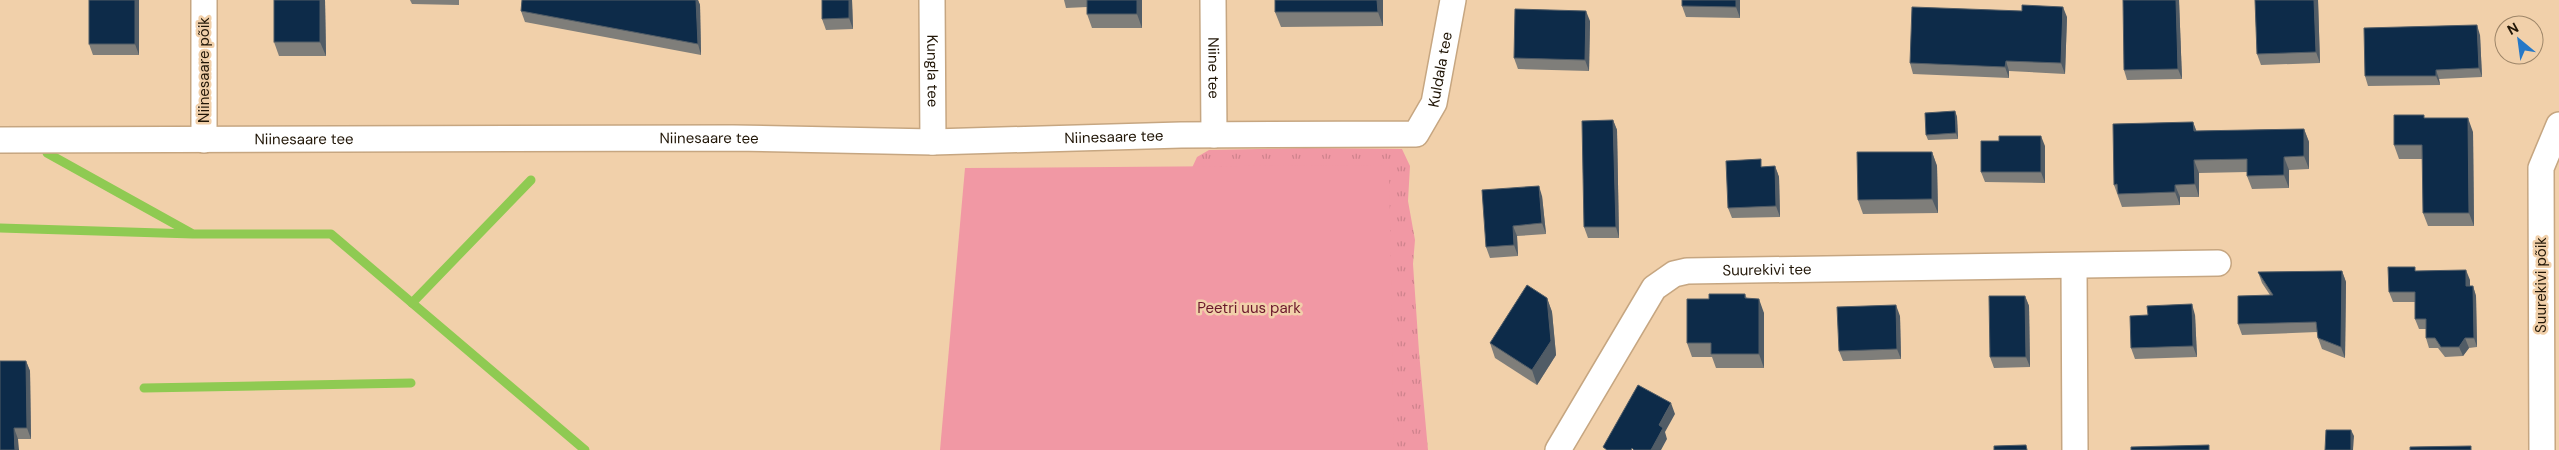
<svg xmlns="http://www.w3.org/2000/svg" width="2559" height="450" viewBox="0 0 2559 450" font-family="'DM Sans',sans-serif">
	<defs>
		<pattern id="grass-tufts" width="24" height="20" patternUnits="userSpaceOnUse" patternTransform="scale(1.25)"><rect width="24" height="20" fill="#f198a4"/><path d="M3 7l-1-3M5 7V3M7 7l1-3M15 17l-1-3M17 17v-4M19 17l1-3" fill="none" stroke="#ce828c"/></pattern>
	</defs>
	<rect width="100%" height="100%" fill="#f1d0aa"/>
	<polygon fill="url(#grass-tufts)" points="1305,148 1402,149 1410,166 1408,201 1415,240 1413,264 1419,352 1428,450 1387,450 1191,170 1197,157 1209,150"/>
	<polygon fill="#f198a4" points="1389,165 1394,450 940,450 965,168"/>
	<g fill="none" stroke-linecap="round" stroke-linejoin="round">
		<g stroke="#8fca52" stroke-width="9">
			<polyline points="47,153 191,233"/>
			<polyline points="0,228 193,234 331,234 585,450"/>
			<polyline points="412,303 531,180"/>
			<polyline points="144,388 411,383"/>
		</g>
		<defs>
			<g id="minor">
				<path id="s1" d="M 932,0 L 933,142"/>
				<path id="s2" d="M 1213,0 L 1214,135"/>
				<path id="s3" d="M 0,140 L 733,138 L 933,142 L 1181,135 L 1416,134 L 1434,103 L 1453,0"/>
				<polyline points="204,140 204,0"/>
				<polyline points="2074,267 2075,450"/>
				<path id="s4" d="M 1558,450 L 1654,288 L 1674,274 L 1687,271 L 2218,263"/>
				<polyline points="2542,450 2541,168 2559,125"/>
			</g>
		</defs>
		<use href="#minor" stroke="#c6a681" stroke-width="28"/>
		<use href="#minor" stroke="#fff" stroke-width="25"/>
	</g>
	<g fill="#7f7e7a">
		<polygon points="139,0 139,55 93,55 89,44"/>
		<polygon points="274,0 325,0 326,56 279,56 274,42"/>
		<polygon points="410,0 459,0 459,5 412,4"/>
		<polygon points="522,0 698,0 700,5 701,55 525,22 521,11"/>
		<polygon points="822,0 852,0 853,29 826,30 822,19"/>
		<polygon points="1064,0 1142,0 1142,28 1092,28 1087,14 1087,7 1066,8"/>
		<polygon points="1383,0 1383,26 1281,27 1275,12"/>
		<polygon points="1682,0 1740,0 1740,18 1686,17 1682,6"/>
		<polygon points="2179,0 2182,79 2127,80 2124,70"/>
		<polygon points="2255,0 2318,0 2320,63 2261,65 2257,54"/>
		<polygon points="2067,17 2065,74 2009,71 2009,78 1913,74 1910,63"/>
		<polygon points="1590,21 1589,71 1518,69 1514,58"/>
		<polygon points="2480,35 2482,77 2439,79 2440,85 2368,86 2365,76"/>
		<polygon points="1955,111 1957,117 1958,139 1928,140 1926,135"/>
		<polygon points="2425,118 2473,132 2474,226 2428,226 2423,213 2423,159 2399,159 2394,145"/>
		<polygon points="1613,120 1617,130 1619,238 1588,238 1584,227"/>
		<polygon points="2193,122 2196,131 2304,129 2309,142 2309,169 2289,170 2289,188 2252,189 2247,176 2247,172 2199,173 2199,197 2180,197 2180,205 2122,207 2114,185"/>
		<polygon points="1999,141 2045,146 2045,183 1985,182 1981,172"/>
		<polygon points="1932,152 1937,166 1938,213 1863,214 1858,200"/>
		<polygon points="1775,166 1779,177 1780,217 1732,218 1728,208 1764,167"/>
		<polygon points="1542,196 1546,234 1517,236 1518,256 1490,258 1486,247"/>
		<polygon points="2342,271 2346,282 2345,358 2322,349 2318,338 2317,332 2242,335 2238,324 2270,295 2262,283 2258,272"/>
		<polygon points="2416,271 2470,280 2470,286 2473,286 2476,296 2477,347 2469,348 2463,356 2445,357 2438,348 2429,348 2426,338 2426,329 2419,329 2415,319 2415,302 2393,302 2389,292"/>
		<polygon points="1745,294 1747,299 1764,313 1764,368 1716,368 1712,357 1692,357 1687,343 1709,299"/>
		<polygon points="2025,296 2029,306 2030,367 1994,368 1990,357"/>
		<polygon points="1547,298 1552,312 1556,355 1537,385 1495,358 1490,343"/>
		<polygon points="2148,315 2195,315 2197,357 2135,359 2131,348"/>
		<polygon points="1900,316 1901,359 1843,361 1839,351"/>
		<polygon points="26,361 30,371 31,439 18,439 0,450"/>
	</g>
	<g fill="#515c66">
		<polygon points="135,0 139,0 139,55 135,44"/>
		<polygon points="320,0 325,0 326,56 320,42"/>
		<polygon points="696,0 698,0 700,5 701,55 698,44"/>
		<polygon points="849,0 852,0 853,29 849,18"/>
		<polygon points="1137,0 1142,0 1142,28 1137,14"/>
		<polygon points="1377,0 1383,0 1383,26 1378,12"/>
		<polygon points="1736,0 1740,0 1740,18 1736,7"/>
		<polygon points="2176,0 2179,0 2182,79 2178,69"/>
		<polygon points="2314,0 2318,0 2320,63 2316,52"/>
		<polygon points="2063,7 2067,17 2065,74 2061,63"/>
		<polygon points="1586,11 1590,21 1589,71 1585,60"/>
		<polygon points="2477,25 2480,35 2482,77 2479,68"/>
		<polygon points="2006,61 2009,71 2009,78 2005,67"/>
		<polygon points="2436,70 2439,79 2440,85 2436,76"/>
		<polygon points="1955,111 1957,117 1958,139 1956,133"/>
		<polygon points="2468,118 2473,132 2474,226 2469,213"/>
		<polygon points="1613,120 1617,130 1619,238 1616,227"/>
		<polygon points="2193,122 2198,135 2194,131"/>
		<polygon points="2304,129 2309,142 2309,169 2304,156"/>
		<polygon points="2041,136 2045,146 2045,183 2041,172"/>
		<polygon points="1932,152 1937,166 1938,213 1932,199"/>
		<polygon points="2284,157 2289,170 2289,188 2284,175"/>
		<polygon points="2194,160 2199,173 2199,197 2195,184"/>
		<polygon points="1775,166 1779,177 1780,217 1776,206"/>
		<polygon points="2175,185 2180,197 2180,205 2175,192"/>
		<polygon points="1539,186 1542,196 1546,234 1542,223"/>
		<polygon points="1513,226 1517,236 1518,256 1514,245"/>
		<polygon points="2466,270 2470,280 2470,296 2466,286"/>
		<polygon points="2342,271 2346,282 2345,358 2341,347"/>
		<polygon points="2473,286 2476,296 2477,347 2474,338"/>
		<polygon points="2025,296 2029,306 2030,367 2026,357"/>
		<polygon points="1547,298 1552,312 1556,355 1537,385 1532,370"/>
		<polygon points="1759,299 1764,313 1764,368 1759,354"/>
		<polygon points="2192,304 2195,315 2197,357 2193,346"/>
		<polygon points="1896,305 1900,316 1901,359 1897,349"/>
		<polygon points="2465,338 2469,348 2463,356 2459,347"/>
		<polygon points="26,361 30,371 31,439 27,428"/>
		<polygon points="1671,403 1675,414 1665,432 1667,439 1661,450 1651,450 1659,425"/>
		<polygon points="14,428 18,439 19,450 15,450"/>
		<polygon points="2351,430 2354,436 2353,450 2351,450"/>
	</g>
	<g fill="#0d2b49" stroke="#515c66">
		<rect x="89" y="0" width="46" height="44"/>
		<rect x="274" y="0" width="46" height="42"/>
		<polygon points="522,0 696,0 698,44 521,11"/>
		<polygon points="822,0 849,0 849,18 822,19"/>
		<rect x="1087" y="0" width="50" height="14"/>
		<polygon points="1275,0 1377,0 1378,12 1275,12"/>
		<polygon points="1682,0 1736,0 1736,7 1682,6"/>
		<polygon points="2123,0 2176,0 2178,69 2124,70"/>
		<polygon points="2255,0 2314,0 2316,52 2257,54"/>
		<polygon points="2022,5 2063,7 2061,63 2006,61 2005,67 1910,63 1912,7 2022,11"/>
		<polygon points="1515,9 1586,11 1585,60 1514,58"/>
		<polygon points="2477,25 2479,68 2436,70 2436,76 2365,76 2364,28"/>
		<polygon points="1955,111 1956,133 1926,135 1925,113"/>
		<polygon points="2394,115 2424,115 2424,118 2468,118 2469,213 2423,213 2422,145 2394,145"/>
		<polygon points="1613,120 1616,227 1584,227 1582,121"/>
		<polygon points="2193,122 2194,131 2304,129 2304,156 2284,157 2284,175 2247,176 2247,159 2194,160 2195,184 2175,185 2175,192 2118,194 2117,184 2114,185 2113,124"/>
		<polygon points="1999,136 2041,136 2041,172 1981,172 1981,141 1999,141"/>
		<polygon points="1857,152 1932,152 1932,199 1858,200"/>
		<polygon points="1761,159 1761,167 1775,166 1776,206 1728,208 1726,161"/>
		<polygon points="1539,186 1542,223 1513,226 1514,245 1486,247 1482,190"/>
		<polygon points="2388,267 2415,267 2415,271 2466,270 2466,286 2473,286 2474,338 2465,338 2459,347 2441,347 2435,338 2426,338 2426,319 2415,319 2415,292 2389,292"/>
		<polygon points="2342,271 2341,347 2318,338 2316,322 2238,324 2238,296 2273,295 2258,272"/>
		<polygon points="1527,285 1547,298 1551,341 1532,370 1490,343"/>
		<polygon points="1709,294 1745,294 1745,298 1759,299 1759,354 1711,354 1711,343 1687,343 1687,299 1709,299"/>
		<polygon points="1989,296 2025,296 2026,357 1990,357"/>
		<polygon points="2192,304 2193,346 2131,348 2130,316 2148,315 2147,306"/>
		<polygon points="1896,305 1897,349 1839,351 1837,307"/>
		<polygon points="0,361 26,361 27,428 14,428 15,450 0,450"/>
		<polygon points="1638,385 1671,403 1659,425 1663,428 1651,450 1634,450 1632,448 1631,450 1607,450 1603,447"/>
		<polygon points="2326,430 2351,430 2351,450 2325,450"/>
		<polygon points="2026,445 2027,450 1994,450 1994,446"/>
		<polygon points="2209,445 2209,450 2131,450 2131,447"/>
		<polygon points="2471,446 2471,450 2410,450 2410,447"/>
	</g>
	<g text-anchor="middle" stroke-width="5" stroke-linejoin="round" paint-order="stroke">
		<g font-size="15" fill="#211607" stroke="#f1d0aa">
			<text dy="5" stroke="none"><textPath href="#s2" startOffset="68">Niine tee</textPath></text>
			<text dy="5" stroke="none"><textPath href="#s3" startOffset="1486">Kuldala tee</textPath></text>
			<text transform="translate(204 70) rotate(-90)" y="5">Niinesaare põik</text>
			<text dy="5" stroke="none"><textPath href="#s1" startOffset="71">Kungla tee</textPath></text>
			<text dy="5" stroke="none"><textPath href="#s3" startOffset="1114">Niinesaare tee</textPath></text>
			<text dy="5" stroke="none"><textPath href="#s3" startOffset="709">Niinesaare tee</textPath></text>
			<text dy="5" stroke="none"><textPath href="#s3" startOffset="304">Niinesaare tee</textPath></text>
			<text dy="5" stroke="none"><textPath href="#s4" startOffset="306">Suurekivi tee</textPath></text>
			<text transform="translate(2541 285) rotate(-90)" y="5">Suurekivi põik</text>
		</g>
		<g font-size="15" fill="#6a172b" stroke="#f1d0aa">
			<text x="1249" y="313">Peetri uus park</text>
		</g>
	</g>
	<g transform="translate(2519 40) rotate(331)"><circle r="24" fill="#f1d0aa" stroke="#9e8669"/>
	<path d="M0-4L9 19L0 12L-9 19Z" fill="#2678c7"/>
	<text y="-8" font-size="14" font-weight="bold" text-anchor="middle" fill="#211607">N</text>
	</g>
</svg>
